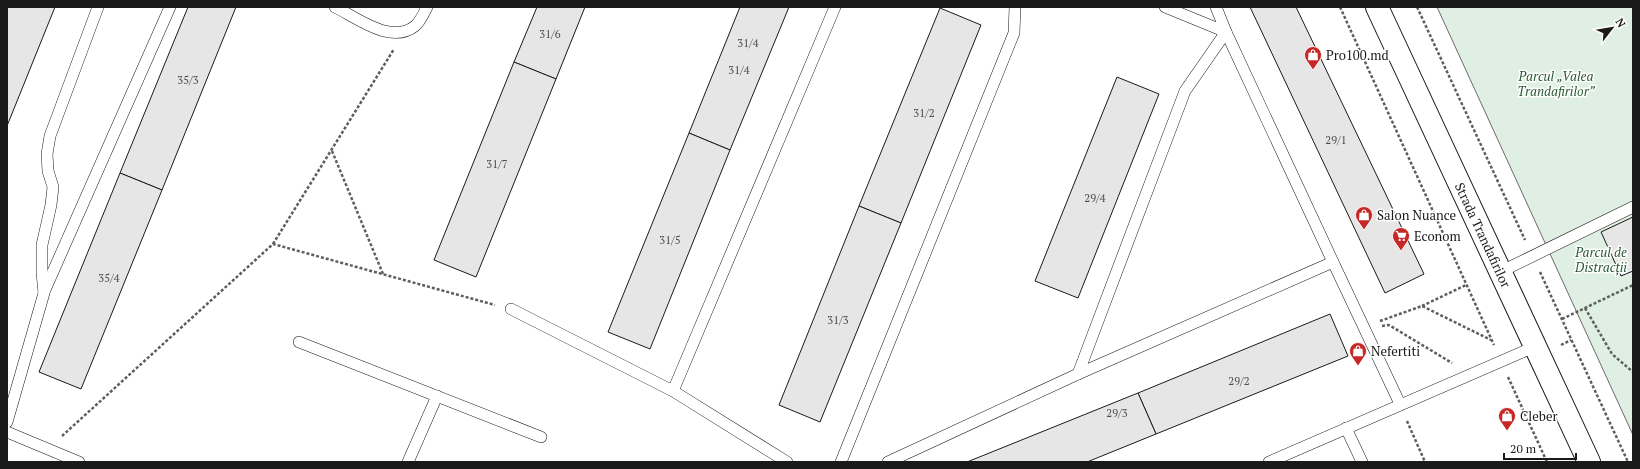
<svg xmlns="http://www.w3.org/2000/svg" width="1640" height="469" viewBox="0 0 1640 469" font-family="'PT Serif',serif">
	<rect width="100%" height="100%" fill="#fff"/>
	<polygon fill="#e0efe3" stroke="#6a6a6a" points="1437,7 1633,7 1633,435"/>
	<g fill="#e6e6e6" stroke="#1a1a1a">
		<polygon points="7,7 55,7 7,126"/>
		<polygon points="188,7 236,7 162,190 120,173"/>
		<polygon points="537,7 585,7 556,79 514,62"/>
		<polygon points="740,7 789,7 730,150 689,133"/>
		<polygon points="1250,7 1296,7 1424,274 1385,293"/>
		<polygon points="940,8 981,25 901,223 859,206"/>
		<polygon points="514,62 556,79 476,277 434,260"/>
		<polygon points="1117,77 1159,94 1078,298 1035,281"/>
		<polygon points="689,133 730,150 650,349 608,332"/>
		<polygon points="120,173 162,190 81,389 39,372"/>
		<polygon points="859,206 901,223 820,422 779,405"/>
		<polygon points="1633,217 1633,271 1621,276 1601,232"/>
		<polygon points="1330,314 1348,356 1156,434 1138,393"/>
		<polygon points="1138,393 1156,434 1087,462 967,462"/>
	</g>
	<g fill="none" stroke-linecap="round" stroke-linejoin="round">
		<defs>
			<g id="lane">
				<path d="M 335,7 C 357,18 391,45 415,26 C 420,22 424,13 427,7"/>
				<polyline points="1165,7 1226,32 1333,262"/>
				<polyline points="1500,272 1633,207"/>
				<polyline points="44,292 170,7"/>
				<polyline points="511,309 673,391 787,462"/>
				<polyline points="299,342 541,437"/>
				<polyline points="1078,374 1185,91 1226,32 1216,7"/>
				<polyline points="673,391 835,7"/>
				<polyline points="7,422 44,293 42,273 42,245 51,205 53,187 48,171 47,154 50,136 98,7"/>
				<polyline points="1346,428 1362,462"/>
				<polyline points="7,432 79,462"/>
				<polyline points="408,462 437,396"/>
				<polyline points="841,462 1014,33 1015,7"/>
				<polyline points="888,462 1078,374 1333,262 1400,404"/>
				<polyline points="1269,462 1534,347"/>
			</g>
			<polyline id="secondary" points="1377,7 1589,462"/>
		</defs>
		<use href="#lane" stroke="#1a1a1a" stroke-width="12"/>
		<use href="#secondary" stroke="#1a1a1a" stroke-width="24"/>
		<g stroke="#5f5f5f" stroke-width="2.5" stroke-dasharray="3 2" stroke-linecap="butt">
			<polyline points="1340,7 1494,345"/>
			<polyline points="1417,7 1525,240"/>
			<polyline points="332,151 383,274"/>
			<polyline points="273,244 394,49"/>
			<polyline points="1540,272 1628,462"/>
			<polyline points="1422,306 1466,285"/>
			<polyline points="1585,308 1612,354 1633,372"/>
			<polyline points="1562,319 1633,285"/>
			<polyline points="1380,321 1422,306 1491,340"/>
			<polyline points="1382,326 1389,325 1452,363"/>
			<polyline points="1561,345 1571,340"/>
			<polyline points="1508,377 1547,462"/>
			<polyline points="1407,421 1425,462"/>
			<polyline points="62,436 273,244 495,305"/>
		</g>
		<use href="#lane" stroke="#fff" stroke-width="11"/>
		<use href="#secondary" stroke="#fff" stroke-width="22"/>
	</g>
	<defs>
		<symbol id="shop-pin" viewBox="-11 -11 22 30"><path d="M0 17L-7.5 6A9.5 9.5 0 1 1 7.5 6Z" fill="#c62828" stroke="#fff"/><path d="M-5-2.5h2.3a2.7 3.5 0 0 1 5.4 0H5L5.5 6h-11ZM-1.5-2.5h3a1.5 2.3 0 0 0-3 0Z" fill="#fff"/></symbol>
		<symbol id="supermarket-pin" viewBox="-11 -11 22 30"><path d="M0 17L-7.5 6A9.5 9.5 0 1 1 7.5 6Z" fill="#c62828" stroke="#fff"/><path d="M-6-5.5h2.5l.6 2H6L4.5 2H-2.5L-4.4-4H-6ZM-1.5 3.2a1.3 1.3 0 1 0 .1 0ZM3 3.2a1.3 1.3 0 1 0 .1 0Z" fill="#fff"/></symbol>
	</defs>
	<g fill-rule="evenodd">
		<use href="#shop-pin" x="1303" y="45" width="20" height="27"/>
		<use href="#shop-pin" x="1354" y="205" width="20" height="27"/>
		<use href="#supermarket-pin" x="1391" y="226" width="20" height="27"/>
		<use href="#shop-pin" x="1348" y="341" width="20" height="27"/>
		<use href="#shop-pin" x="1497" y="406" width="20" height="27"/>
	</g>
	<g text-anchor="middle" stroke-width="3" stroke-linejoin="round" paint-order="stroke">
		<g font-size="11" fill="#4d4d4d">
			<text x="550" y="38">31/6</text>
			<text x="748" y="47">31/4</text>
			<text x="739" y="74">31/4</text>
			<text x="188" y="84">35/3</text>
			<text x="924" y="117">31/2</text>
			<text x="1336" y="144">29/1</text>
			<text x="497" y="168">31/7</text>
			<text x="1095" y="202">29/4</text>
			<text x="670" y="244">31/5</text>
			<text x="109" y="282">35/4</text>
			<text x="838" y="324">31/3</text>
			<text x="1239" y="385">29/2</text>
			<text x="1117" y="417">29/3</text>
		</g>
		<g font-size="13" fill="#1a1a1a" stroke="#fff" text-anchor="start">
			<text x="1326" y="60">Pro100.md</text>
			<text x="1377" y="220">Salon Nuance</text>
			<text x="1414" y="241">Econom</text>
			<text x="1371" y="356">Nefertiti</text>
			<text x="1520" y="421">Cleber</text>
		</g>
		<g font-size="13" font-style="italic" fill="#2b5a34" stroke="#fff">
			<text x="1556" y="81">Parcul „Valea<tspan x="1556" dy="15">Trandafirilor”</tspan></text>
			<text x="1601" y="257">Parcul de<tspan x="1601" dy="15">Distracții</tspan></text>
		</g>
		<g font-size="13" fill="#1a1a1a" stroke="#fff">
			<text transform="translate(1483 235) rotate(65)" y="5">Strada Trandafirilor</text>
		</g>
	</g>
	<rect width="1640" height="469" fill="none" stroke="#1a1a1a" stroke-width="16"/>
	<g transform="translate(1612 28) rotate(59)" stroke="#ffffff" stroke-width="3" paint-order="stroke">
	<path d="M0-3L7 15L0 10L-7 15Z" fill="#1a1a1a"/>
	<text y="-6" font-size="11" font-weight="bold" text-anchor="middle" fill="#1a1a1a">N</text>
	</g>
	<path d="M1504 453v6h72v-6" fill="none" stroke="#1a1a1a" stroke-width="2"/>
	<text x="1510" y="453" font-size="12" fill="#1a1a1a" stroke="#ffffff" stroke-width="3" paint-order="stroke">20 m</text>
</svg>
